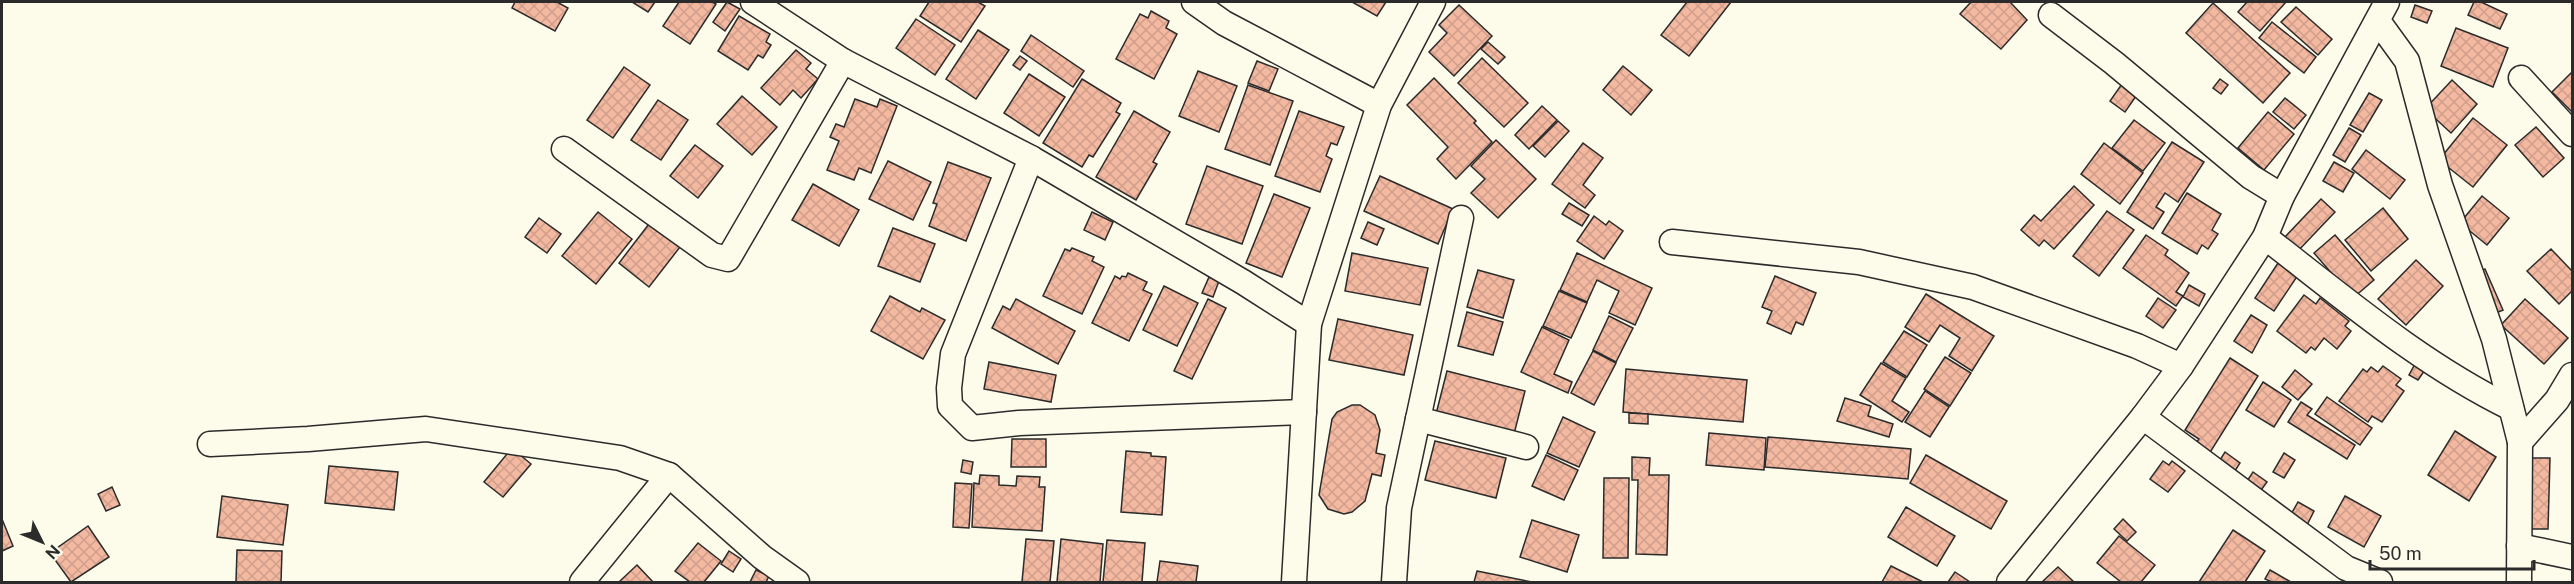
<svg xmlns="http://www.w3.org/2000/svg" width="2574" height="584" viewBox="0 0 2574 584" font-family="'Public Sans',sans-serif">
	<defs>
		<pattern id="building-cross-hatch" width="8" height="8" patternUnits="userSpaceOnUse" patternTransform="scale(1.5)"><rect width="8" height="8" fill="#f2b8a0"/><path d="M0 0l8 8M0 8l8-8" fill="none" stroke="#d09e8a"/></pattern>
	</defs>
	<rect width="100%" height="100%" fill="#fdfbea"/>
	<g fill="url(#building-cross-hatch)" stroke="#2b2b2b" stroke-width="1.5">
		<polygon points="515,2 557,2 568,8 555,31 512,8"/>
		<polygon points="632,2 655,2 648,12"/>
		<polygon points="679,2 712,2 716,4 690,44 663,26"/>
		<polygon points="727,2 740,9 725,31 713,22"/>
		<polygon points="929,2 978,2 985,6 961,42 920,16"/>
		<polygon points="1352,2 1386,2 1377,16"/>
		<polygon points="1687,2 1731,2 1689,56 1661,35"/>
		<polygon points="1971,2 2010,2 2027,20 2001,49 1960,14"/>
		<polygon points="2247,2 2286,2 2260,31 2238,12"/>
		<polygon points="2474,2 2481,2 2507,14 2500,29 2468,15"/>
		<polygon points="2213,3 2290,73 2263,103 2186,33"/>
		<polygon points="1459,5 1492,36 1454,76 1429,52 1447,33 1439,25"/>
		<polygon points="2415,5 2432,11 2427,23 2411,17"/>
		<polygon points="2296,7 2332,39 2318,55 2281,22"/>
		<polygon points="1151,11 1169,21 1166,28 1177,34 1154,79 1116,59 1140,14 1148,18"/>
		<polygon points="739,16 770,34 766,42 771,45 763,58 758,55 748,70 718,51"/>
		<polygon points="916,19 955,45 935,75 896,48"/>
		<polygon points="2272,22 2316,57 2304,73 2259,38"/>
		<polygon points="2456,28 2508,48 2493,87 2441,66"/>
		<polygon points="978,30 1009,50 976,99 946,79"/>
		<polygon points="1031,35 1084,71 1073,87 1021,51"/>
		<polygon points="1488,42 1505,57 1498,64 1481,49"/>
		<polygon points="796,50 811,63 806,69 818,79 801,98 793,90 780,105 761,88"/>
		<polygon points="1020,56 1027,61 1020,70 1013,65"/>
		<polygon points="1482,58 1528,103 1504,127 1458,83"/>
		<polygon points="1257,61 1278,69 1269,91 1248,83"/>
		<polygon points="1623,66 1652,90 1631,115 1603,90"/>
		<polygon points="624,67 650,85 613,138 587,120"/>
		<polygon points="1198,71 1237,86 1219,132 1179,116"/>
		<polygon points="2572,72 2572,112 2552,92"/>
		<polygon points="1029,74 1065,97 1039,136 1004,113"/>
		<polygon points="1434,78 1476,121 1474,123 1492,142 1456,179 1437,159 1448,147 1407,105"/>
		<polygon points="1082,79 1121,103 1116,112 1120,114 1093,157 1089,155 1082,167 1043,143"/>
		<polygon points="2220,79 2228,85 2221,94 2213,88"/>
		<polygon points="2452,80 2477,104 2451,133 2425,109"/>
		<polygon points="2124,81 2139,92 2125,112 2110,101"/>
		<polygon points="1248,85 1293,101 1270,165 1225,149"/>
		<polygon points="2369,93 2382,100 2363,132 2350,125"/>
		<polygon points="742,96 777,127 752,155 717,124"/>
		<polygon points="2285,98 2306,115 2294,129 2273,112"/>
		<polygon points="855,99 877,107 880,99 897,106 871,173 859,168 854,180 827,170 839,141 830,137 836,124 844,127"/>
		<polygon points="658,100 688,120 661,160 631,140"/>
		<polygon points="1542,106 1557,120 1529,149 1515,135"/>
		<polygon points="1134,111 1170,132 1153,162 1157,164 1136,200 1096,177"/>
		<polygon points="1299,111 1344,127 1337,145 1331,143 1326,156 1332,159 1320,192 1275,176"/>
		<polygon points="2268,112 2294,134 2264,170 2238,148"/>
		<polygon points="2473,118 2507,145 2473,187 2439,160"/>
		<polygon points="2134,120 2165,143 2143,171 2112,148"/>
		<polygon points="1558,121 1569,131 1545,157 1533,146"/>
		<polygon points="2536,127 2564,158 2543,177 2515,145"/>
		<polygon points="2349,128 2361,135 2345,162 2333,155"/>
		<polygon points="1496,140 1536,179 1498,218 1471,193 1485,179 1471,166"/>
		<polygon points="2172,142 2204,162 2178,202 2165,193 2156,207 2164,212 2153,229 2127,212"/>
		<polygon points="1583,143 1603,158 1583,185 1595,195 1585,208 1552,184"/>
		<polygon points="2104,143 2143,173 2120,204 2081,174"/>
		<polygon points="695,145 723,166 698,198 670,176"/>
		<polygon points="2366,150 2405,180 2390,199 2352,169"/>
		<polygon points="888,161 931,182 913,220 869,199"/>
		<polygon points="948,162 991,178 966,241 929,226 937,204 933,203"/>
		<polygon points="2334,162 2354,173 2343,192 2323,181"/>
		<polygon points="1207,166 1263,186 1242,244 1186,224"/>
		<polygon points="1380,176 1453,209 1438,244 1364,211"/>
		<polygon points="813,184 859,210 839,246 792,220"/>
		<polygon points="2074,186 2094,205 2054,249 2044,240 2039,246 2021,230 2034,215 2041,221"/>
		<polygon points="2187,193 2221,214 2212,230 2218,234 2208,249 2202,245 2197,254 2162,233"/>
		<polygon points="1274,194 1310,208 1282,277 1246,263"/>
		<polygon points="2482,196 2509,218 2487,245 2460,223"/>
		<polygon points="2321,199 2335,212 2297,252 2283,239"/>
		<polygon points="1569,203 1589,215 1582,226 1562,214"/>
		<polygon points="2383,208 2408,239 2371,271 2345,240"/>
		<polygon points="2107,211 2134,230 2099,276 2073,256"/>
		<polygon points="598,212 632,239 596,284 562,256"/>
		<polygon points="1092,212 1113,222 1105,240 1084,230"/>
		<polygon points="1594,216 1606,225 1609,221 1623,231 1604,259 1577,241"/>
		<polygon points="539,218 561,234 547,253 525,237"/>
		<polygon points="1368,222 1384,229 1377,245 1361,238"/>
		<polygon points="649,224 677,237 673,242 680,247 649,287 619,263"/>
		<polygon points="893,228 935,244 920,282 878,266"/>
		<polygon points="2146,235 2168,250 2165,255 2189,273 2176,292 2183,296 2176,306 2123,268"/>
		<polygon points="2335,235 2374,280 2353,298 2314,253"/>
		<polygon points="1072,248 1094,257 1092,261 1104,267 1082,314 1043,296 1065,249 1070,251"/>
		<polygon points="2551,249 2572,271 2572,291 2559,304 2527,271"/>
		<polygon points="1352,253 1428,268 1420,305 1345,291"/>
		<polygon points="1577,253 1652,288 1635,325 1609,313 1619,291 1597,280 1587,302 1560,290"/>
		<polygon points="2416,260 2443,286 2406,325 2378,299"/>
		<polygon points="2278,263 2298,275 2274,311 2255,298"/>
		<polygon points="2485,269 2503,310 2491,315 2474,274"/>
		<polygon points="1478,270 1514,280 1503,318 1467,307"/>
		<polygon points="1128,273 1147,282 1143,290 1152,294 1129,341 1092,323 1115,276 1120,279 1122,276 1126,277"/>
		<polygon points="1775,276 1816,293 1803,325 1796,322 1791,334 1767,323 1772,311 1762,307"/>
		<polygon points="1209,277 1219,281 1213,297 1202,293"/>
		<polygon points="2189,285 2205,294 2199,306 2183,297"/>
		<polygon points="1164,286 1198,303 1177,346 1143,330"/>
		<polygon points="1559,291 1587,303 1571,338 1543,326"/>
		<polygon points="1926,294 1994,336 1972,371 1949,356 1960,338 1940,325 1929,342 1905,327"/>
		<polygon points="2304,295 2316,304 2320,298 2349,321 2345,326 2351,331 2337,349 2324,338 2315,350 2311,347 2306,353 2277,331"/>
		<polygon points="890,296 920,312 922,308 945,320 923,359 871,331"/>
		<polygon points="2158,298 2176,310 2163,328 2146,316"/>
		<polygon points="1016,299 1075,331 1058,364 992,328 1003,306 1010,310"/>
		<polygon points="1208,299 1226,308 1192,379 1174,371"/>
		<polygon points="2525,299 2568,338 2544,364 2501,325"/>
		<polygon points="1467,312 1503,322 1493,355 1458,346"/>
		<polygon points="2251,315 2267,325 2252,353 2234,341"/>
		<polygon points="1609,316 1633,328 1616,362 1593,350"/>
		<polygon points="1338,319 1413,335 1404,375 1329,360"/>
		<polygon points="1542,327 1569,340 1554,374 1572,382 1568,393 1521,372"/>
		<polygon points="1904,331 1927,345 1907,377 1883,362"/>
		<polygon points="1593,351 1616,363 1594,405 1571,393"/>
		<polygon points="1945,357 1971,373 1950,406 1924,389"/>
		<polygon points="2230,358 2258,376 2209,454 2195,444 2199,439 2185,430"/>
		<polygon points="989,362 1056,375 1051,402 984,389"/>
		<polygon points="1881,363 1906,378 1892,401 1909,412 1902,422 1860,395"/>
		<polygon points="2415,364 2425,370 2418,380 2409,375"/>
		<polygon points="2383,366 2401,379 2396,385 2404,391 2382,422 2372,416 2368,422 2339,401 2363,369 2367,372 2371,367 2378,372"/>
		<polygon points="1626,369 1747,380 1743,422 1623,412"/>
		<polygon points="2295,370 2312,384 2298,400 2282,387"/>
		<polygon points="1447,371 1525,391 1514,434 1436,414"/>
		<polygon points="2263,382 2291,400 2274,427 2246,410"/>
		<polygon points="1925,391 1949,407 1930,437 1905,422"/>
		<polygon points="2327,397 2372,428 2360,445 2315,414"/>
		<polygon points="1845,398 1871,406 1868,416 1893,424 1889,437 1837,421"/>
		<polygon points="2301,402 2312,409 2307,415 2355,445 2347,459 2288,422"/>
		<polygon points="1352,405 1360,405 1375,415 1380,430 1376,453 1385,455 1381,476 1372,474 1365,501 1352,512 1344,514 1328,509 1319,495 1332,419 1337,412"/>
		<polygon points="1629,413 1648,414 1648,424 1629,423"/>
		<polygon points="1563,417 1595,432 1579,467 1547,453"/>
		<polygon points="2455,431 2496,457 2469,501 2428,475"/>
		<polygon points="1709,433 1766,438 1764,470 1706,465"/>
		<polygon points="1768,437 1911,449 1908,479 1765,467"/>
		<polygon points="1012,439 1046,439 1046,467 1011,467"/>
		<polygon points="1435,441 1506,458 1496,498 1425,480"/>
		<polygon points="512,448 531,464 503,497 484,482"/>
		<polygon points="1126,451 1151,453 1151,456 1166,457 1162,515 1121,512"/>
		<polygon points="2225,452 2240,463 2233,474 2218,463"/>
		<polygon points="2284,453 2295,460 2284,478 2273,472"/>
		<polygon points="1546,455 1578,470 1564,500 1532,486"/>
		<polygon points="1926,455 2007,501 1991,529 1910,483"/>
		<polygon points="1632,457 1650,458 1649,475 1669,475 1667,555 1636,554 1638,480 1632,480"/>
		<polygon points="2532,458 2550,458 2548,529 2529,529"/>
		<polygon points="963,460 973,462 971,474 961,472"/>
		<polygon points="2163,461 2169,465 2172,461 2185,471 2168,492 2150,479"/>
		<polygon points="329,466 398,472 394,510 325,503"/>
		<polygon points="2253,472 2267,482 2259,493 2245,484"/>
		<polygon points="980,475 999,476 999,485 1016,486 1017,476 1040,477 1039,487 1045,487 1042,531 972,527 974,483 979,484"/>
		<polygon points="1604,478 1629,478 1628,558 1603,558"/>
		<polygon points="955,483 972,484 969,528 953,527"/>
		<polygon points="112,487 120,505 106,511 98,494"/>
		<polygon points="222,496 288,505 283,545 217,537"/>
		<polygon points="2345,496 2381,516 2364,547 2328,527"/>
		<polygon points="2298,502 2314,511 2307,525 2290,516"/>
		<polygon points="1906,507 1955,536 1937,566 1888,537"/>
		<polygon points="2,519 13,546 2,551"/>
		<polygon points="2123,519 2136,532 2127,541 2114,529"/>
		<polygon points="1532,520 1579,535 1567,572 1520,557"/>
		<polygon points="88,526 109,557 71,582 50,553"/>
		<polygon points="2233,530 2265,551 2245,582 2199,582"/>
		<polygon points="2119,536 2155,565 2141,582 2121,582 2097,563"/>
		<polygon points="1026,539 1054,541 1050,582 1022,582"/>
		<polygon points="1061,539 1103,544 1100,582 1057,582"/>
		<polygon points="1107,540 1145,543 1142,582 1103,582"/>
		<polygon points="698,543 721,561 704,582 690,582 675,571"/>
		<polygon points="237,550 282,551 281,582 236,582"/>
		<polygon points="729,551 741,559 733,572 721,564"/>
		<polygon points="1160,561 1198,566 1196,582 1157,582"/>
		<polygon points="637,565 653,582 619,582"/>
		<polygon points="1891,566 1923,582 1882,582"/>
		<polygon points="2058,567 2074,582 2042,582"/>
		<polygon points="756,570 769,576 766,582 750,582"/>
		<polygon points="2270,570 2291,582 2272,582 2265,579"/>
		<polygon points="1477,571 1532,582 1474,582"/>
		<polygon points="1955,572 1970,582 1948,582"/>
	</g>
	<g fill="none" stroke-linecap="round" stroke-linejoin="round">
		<defs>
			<g id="minor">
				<polyline points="753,2 843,61 1031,158 1243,282 1309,324"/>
				<polyline points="1194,2 1224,23 1379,105"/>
				<polyline points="2051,15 2114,63 2251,177 2282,196"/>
				<polyline points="2378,21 2407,61 2440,185 2494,339 2520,442 2519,582"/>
				<polyline points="2521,78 2572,134"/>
				<polyline points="564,149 712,255 728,259 843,61"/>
				<polyline points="1031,158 953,354 949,388 950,406 972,428 1019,423 1304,412"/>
				<path d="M 2265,237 C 2344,298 2421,364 2511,408"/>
				<polyline points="1672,242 1859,262 1973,287 2137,346 2181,366"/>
				<polyline points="2143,417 2346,568 2380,582"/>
				<polyline points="1418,419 1526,447"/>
				<polyline points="2520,442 2557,400 2572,375"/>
				<polyline points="210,444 308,439 426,429 620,458 669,475 762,557 797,582"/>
				<polyline points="2519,546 2572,557"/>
				<polyline points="582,582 669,475"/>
				<polyline points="1294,582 1309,324 1379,105 1433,2"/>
				<polyline points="1394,582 1399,508 1461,218"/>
				<polyline points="2009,582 2143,417 2181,366 2265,237 2282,196 2387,2"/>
			</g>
		</defs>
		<use href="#minor" stroke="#2b2b2b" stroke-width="27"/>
		<use href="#minor" stroke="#fdfbea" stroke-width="24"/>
	</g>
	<rect width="2574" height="584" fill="none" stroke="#2b2b2b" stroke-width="6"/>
	<g transform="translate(42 542) rotate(133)" stroke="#fdfbea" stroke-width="4.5" paint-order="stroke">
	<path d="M0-4.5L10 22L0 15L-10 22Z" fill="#2b2b2b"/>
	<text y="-9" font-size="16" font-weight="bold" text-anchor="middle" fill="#2b2b2b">N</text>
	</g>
	<path d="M2370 560v9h164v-9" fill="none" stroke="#2b2b2b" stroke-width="3"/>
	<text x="2379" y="560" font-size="18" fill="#2b2b2b" stroke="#fdfbea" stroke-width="4.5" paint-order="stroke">50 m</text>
</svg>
